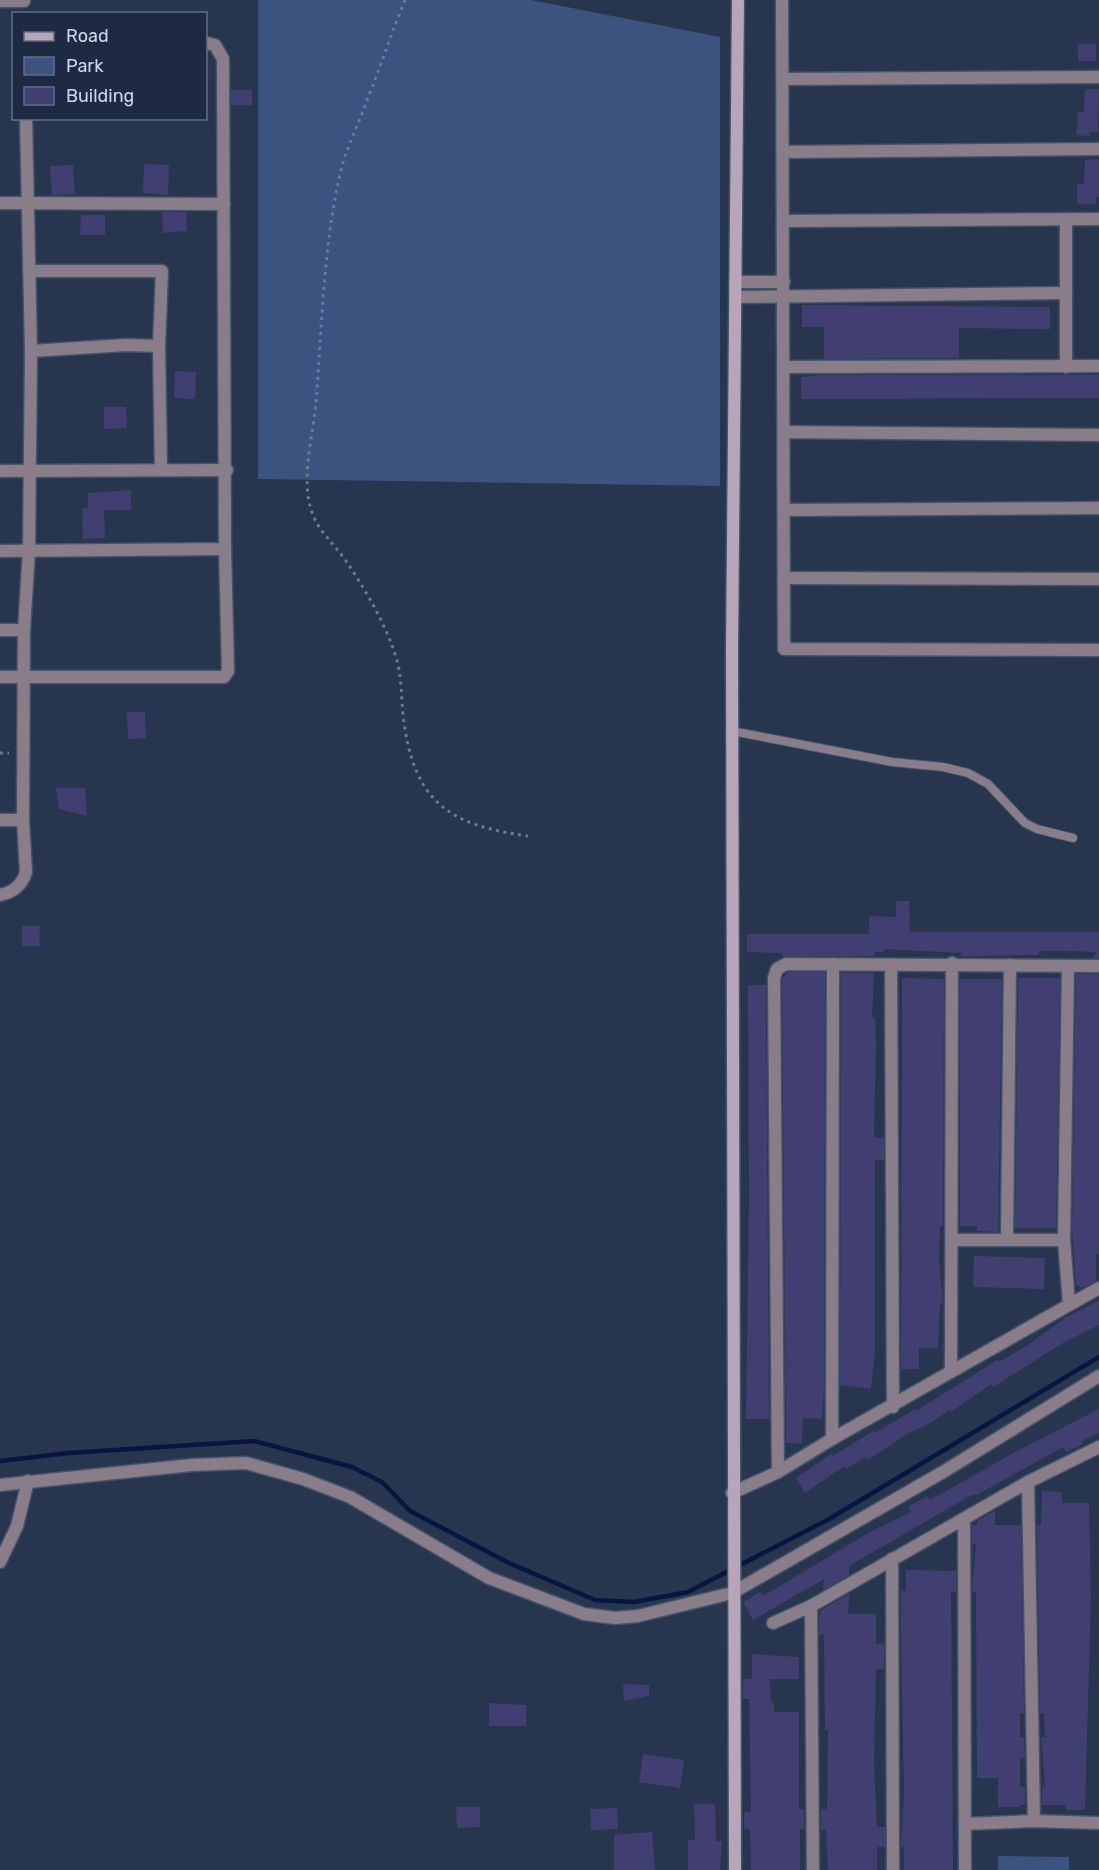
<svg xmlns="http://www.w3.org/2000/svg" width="1099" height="1870" viewBox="0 0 1099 1870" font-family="Rubik,sans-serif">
	<rect width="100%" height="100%" fill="#27354f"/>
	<g fill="#3c527f">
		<polygon points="258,0 531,0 720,37 720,486 258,479"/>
		<polygon points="998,1856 1069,1857 1069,1870 998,1870"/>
	</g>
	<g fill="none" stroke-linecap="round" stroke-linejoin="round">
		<polyline stroke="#051741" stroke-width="4.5" points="0,1461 69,1453 254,1441 352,1467 382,1482 410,1511 507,1562 595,1600 634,1602 688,1592 829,1519 1099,1357"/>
	</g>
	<g fill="#413f71">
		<rect x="1078" y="44" width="18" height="17"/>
		<polygon points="1085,89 1099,89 1098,132 1090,132 1089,136 1076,135 1078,112 1084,112"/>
		<rect x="231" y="90" width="21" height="15"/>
		<polygon points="1099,159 1099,197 1096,197 1096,204 1077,204 1077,184 1084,184 1085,160"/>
		<polygon points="144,164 169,165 168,195 143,193"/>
		<polygon points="73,165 75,194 52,195 50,166"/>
		<polygon points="162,212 186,212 187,231 163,233"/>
		<polygon points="81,215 105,215 105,235 80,235"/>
		<polygon points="802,305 1050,307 1050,329 959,328 959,358 824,359 824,327 802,327"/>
		<polygon points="175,371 196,372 195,399 174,398"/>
		<polygon points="824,375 1099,375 1099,398 801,399 801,377"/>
		<polygon points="104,407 126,407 127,428 104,429"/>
		<polygon points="131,490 131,510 104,510 105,538 83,539 82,508 88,508 88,493"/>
		<polygon points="127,712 145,712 146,738 128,739"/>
		<polygon points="56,788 85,788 87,816 59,809"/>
		<polygon points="896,901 909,901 910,932 1099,932 1099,958 1092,958 1097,952 1067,951 1039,951 1039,955 961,956 961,953 884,949 884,952 875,952 875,956 782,957 782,953 747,952 747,934 869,934 869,916 896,917"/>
		<polygon points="22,926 40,926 39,946 22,946"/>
		<polygon points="788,972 825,972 824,1385 822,1419 803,1418 802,1444 786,1443 782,979"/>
		<polygon points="841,973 874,973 872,1017 875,1017 876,1042 874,1137 884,1138 884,1160 875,1160 875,1350 871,1389 840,1385"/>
		<polygon points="1076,974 1099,974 1099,1254 1096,1254 1096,1281 1081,1288 1076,1284 1072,1228"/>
		<polygon points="902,978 944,979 943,1226 940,1226 939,1261 943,1303 940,1303 938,1348 919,1348 919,1369 901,1369"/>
		<polygon points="1018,978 1060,978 1056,1228 1015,1228"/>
		<polygon points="960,979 1002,979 998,1232 977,1231 977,1226 960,1226"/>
		<polygon points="748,985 766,985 769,1419 746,1419 749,1198"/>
		<polygon points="974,1256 1045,1258 1044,1289 973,1287"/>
		<polygon points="1099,1301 1099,1325 1063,1343 993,1387 991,1384 951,1412 950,1410 930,1423 907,1434 868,1460 866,1457 846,1469 844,1466 805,1493 796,1478 831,1454 833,1456 873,1431 875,1433 915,1409 916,1411 997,1360 999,1362 1025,1347 1065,1318"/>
		<polygon points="1099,1409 1099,1433 1082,1441 1083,1444 1066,1452 1063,1447 975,1496 975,1494 968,1497 849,1566 849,1575 823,1590 824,1579 753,1620 743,1602 760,1592 763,1596 868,1533 911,1512 908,1507 927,1496 930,1500 1028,1445"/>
		<polygon points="1042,1491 1062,1492 1062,1503 1089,1503 1091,1596 1085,1810 1066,1810 1066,1805 1042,1805 1042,1787 1045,1787 1041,1737 1045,1737 1044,1713 1040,1713 1037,1525 1041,1525"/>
		<polygon points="995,1511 995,1525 1021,1525 1024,1713 1020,1713 1020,1737 1024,1737 1025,1758 1020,1758 1020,1787 1025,1787 1025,1805 1020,1805 1020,1807 998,1807 998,1778 977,1778 976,1592 972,1592 976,1544 972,1545 972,1525 977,1525 977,1521"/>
		<polygon points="906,1570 956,1571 956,1592 951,1592 953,1870 904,1870 904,1847 901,1847 904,1795 901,1643 901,1591 906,1591"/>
		<polygon points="849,1594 848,1614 876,1614 876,1644 884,1643 884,1669 876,1669 874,1764 877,1827 885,1827 885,1847 877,1847 877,1870 828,1870 826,1830 821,1830 821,1809 827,1809 828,1730 825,1730 824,1634 819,1635 819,1620 821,1610"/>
		<polygon points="752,1654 799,1657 799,1679 770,1679 771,1703 774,1703 774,1712 799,1712 799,1809 804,1809 804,1829 800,1829 800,1870 751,1870 750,1832 749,1829 744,1829 744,1812 751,1812 749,1699 743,1699 743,1679 752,1679"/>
		<polygon points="623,1684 649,1685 649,1696 624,1701"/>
		<polygon points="489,1703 526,1705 526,1726 489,1726"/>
		<polygon points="643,1754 684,1760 680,1788 639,1782"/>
		<polygon points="694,1804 715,1804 716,1841 722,1841 720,1870 688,1870 688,1840 695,1840"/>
		<polygon points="456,1807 480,1807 480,1827 457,1828"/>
		<polygon points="617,1808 618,1829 591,1830 590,1809"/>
		<polygon points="652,1832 655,1870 614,1870 614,1835"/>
	</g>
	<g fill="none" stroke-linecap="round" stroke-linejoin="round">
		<defs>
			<polyline id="lane" points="732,731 892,762 943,767 968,773 988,784 1025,823 1037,829 1073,838"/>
			<g id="street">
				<polyline points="782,0 784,649 1099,650"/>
				<polyline points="0,1 24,1"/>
				<polyline points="784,79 1099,77"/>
				<polyline points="784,152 1099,149"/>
				<polyline points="0,203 224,204"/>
				<polyline points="1066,219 1066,367"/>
				<polyline points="784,221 1099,219"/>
				<polyline points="29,271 162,271 159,346"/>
				<polyline points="735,282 784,282"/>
				<polyline points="735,297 1066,293"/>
				<polyline points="31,351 126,345 159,346 161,470"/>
				<polyline points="784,367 1099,366"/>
				<polyline points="784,432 1099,435"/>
				<polyline points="0,471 227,470"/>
				<polyline points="784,510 1099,508"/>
				<polyline points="0,551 225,549 223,59 215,45 206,43"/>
				<polyline points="784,578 1099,579"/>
				<polyline points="0,630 24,630"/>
				<polyline points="0,677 224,677 228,671 225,549"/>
				<polyline points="0,820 23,820"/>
				<path d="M 0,895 C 14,892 22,885 26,872 L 23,820 L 24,630 L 29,550 L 31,351 L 26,118"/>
				<polyline points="891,965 893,1407"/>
				<polyline points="1068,966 1064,1240 1069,1304"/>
				<polyline points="1007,1239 1010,965"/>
				<polyline points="951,1240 1064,1240"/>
				<polyline points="951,1371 952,963"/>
				<polyline points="832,1439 833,964"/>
				<polyline points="778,1472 774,978 777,969 786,964 1099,966"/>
				<polyline points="1028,1482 1034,1821"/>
				<polyline points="0,1485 192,1465 246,1463 303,1479 350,1497 489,1578 584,1614 615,1618 638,1616 732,1593 943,1472 1099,1376"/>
				<polyline points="732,1493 778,1472 832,1439 1099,1288"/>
				<polyline points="964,1519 965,1870"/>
				<polyline points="892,1559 893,1870"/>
				<polyline points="0,1562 17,1526 28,1481"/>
				<polyline points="811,1606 813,1870"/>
				<polyline points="773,1623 811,1606 1028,1482 1099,1447"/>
				<polyline points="965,1824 1034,1821 1099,1823"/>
			</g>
			<polyline id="secondary" points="735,1870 732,649 738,0"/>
		</defs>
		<use href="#lane" stroke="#45526a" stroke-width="10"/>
		<use href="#street" stroke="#45526a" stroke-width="15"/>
		<use href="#secondary" stroke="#45526a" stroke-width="15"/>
		<g stroke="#6e7a90" stroke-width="3" stroke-dasharray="3 4.5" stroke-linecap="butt">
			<path d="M 405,0 C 391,34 380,68 366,103 C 357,128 344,152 339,179 C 323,251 322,328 316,402 C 313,435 302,474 310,506 C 316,530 333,542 346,561 C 365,589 384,621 395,654 C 402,674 401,694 403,715 C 413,801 447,825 528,836"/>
			<polyline points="0,753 9,753"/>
		</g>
		<use href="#lane" stroke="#887d89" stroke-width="8"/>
		<use href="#street" stroke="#887d89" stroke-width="12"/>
		<use href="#secondary" stroke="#b7a5b9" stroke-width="12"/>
	</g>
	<rect x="12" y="12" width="195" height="108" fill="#1e2a44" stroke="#646f85" stroke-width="1.5"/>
	<rect x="24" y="32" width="30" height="9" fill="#b7a5b9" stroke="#646f85" stroke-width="1.5"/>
	<text x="66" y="42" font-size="18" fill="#ced7e7">Road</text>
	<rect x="24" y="57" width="30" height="18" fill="#3c527f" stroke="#646f85" stroke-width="1.5"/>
	<text x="66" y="72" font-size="18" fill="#ced7e7">Park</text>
	<rect x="24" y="87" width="30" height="18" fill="#413f71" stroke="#646f85" stroke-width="1.5"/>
	<text x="66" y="102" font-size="18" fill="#ced7e7">Building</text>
</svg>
